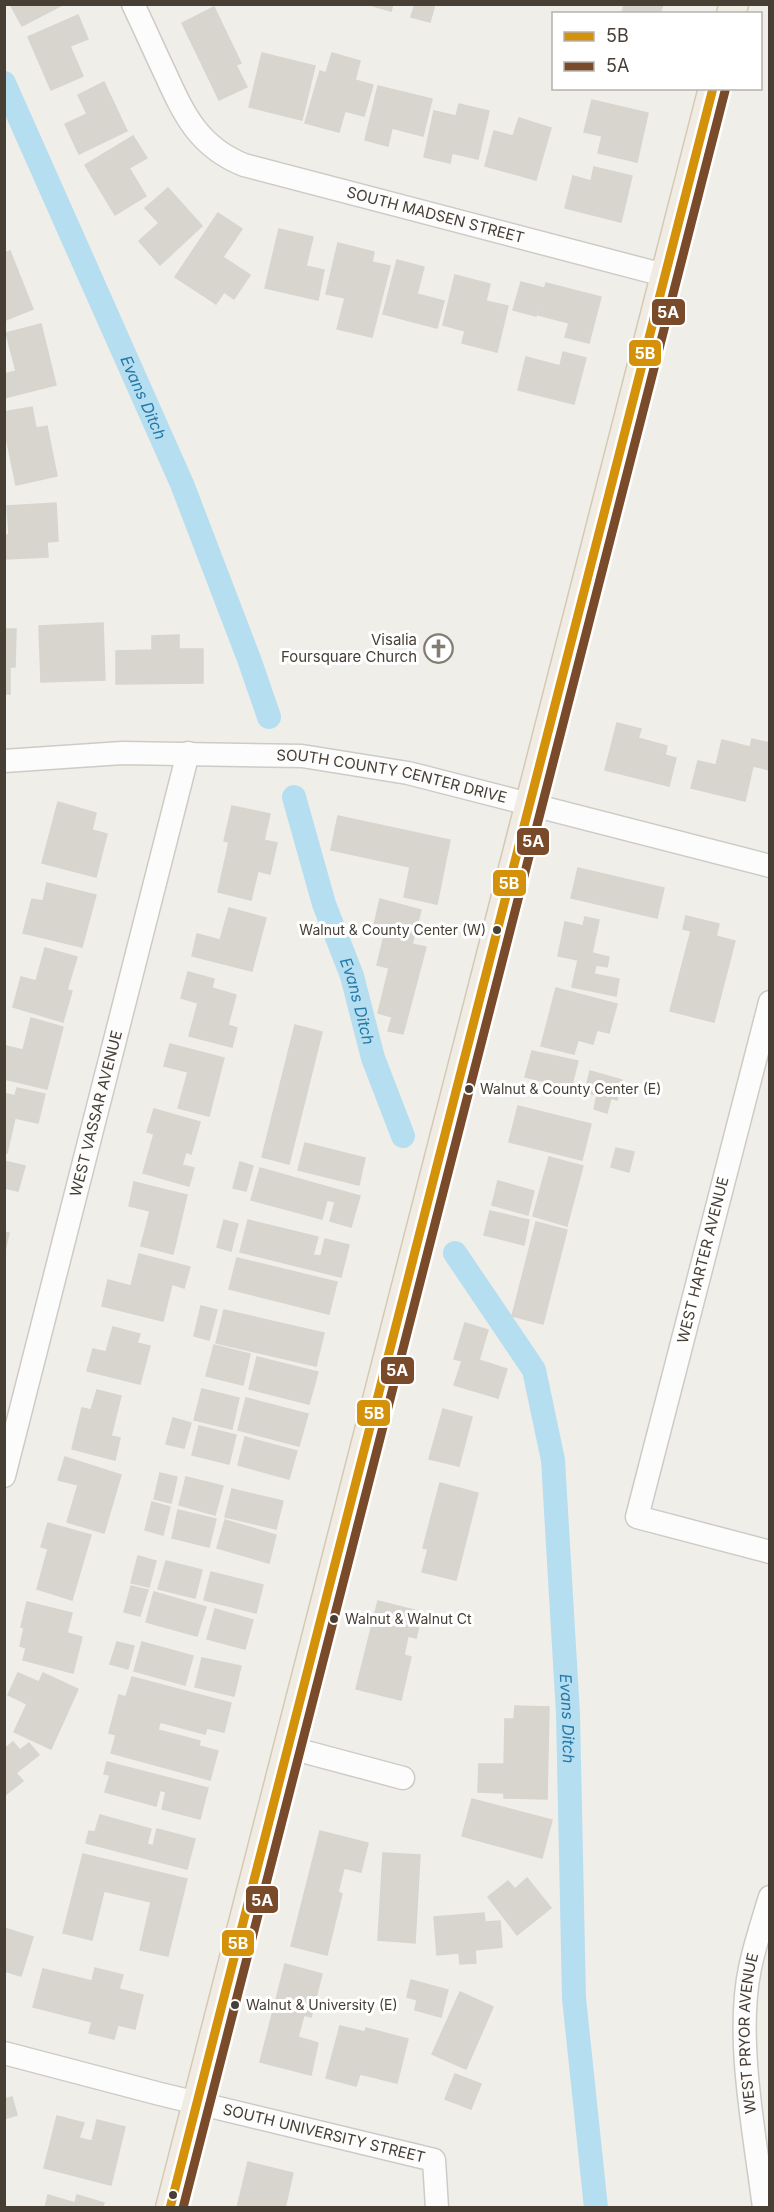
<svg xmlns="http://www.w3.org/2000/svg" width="774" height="2212" viewBox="0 0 774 2212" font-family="Inter,sans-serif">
	<rect width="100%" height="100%" fill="#f0eee8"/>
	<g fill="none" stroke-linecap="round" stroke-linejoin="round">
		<g stroke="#b6def1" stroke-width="24">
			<path id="s1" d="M 4,83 L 182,484 L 249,659 L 269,717"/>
			<path id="s2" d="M 294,797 L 324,904 L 352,976 L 373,1058 L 403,1136"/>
			<path id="s3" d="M 455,1253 L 534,1370 L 553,1460 L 568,1714 L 574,1998 L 596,2208"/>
		</g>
	</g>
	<g fill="#d8d5cf" stroke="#d8d5ce" stroke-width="1.5">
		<polygon points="10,4 64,4 22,26"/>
		<polygon points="366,4 393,4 391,11"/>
		<polygon points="415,4 435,4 430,22 411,17"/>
		<polygon points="624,4 663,4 660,14 622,14"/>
		<polygon points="214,7 241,63 236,65 247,87 219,100 182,23"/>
		<polygon points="78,15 88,39 70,46 83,76 51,90 28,37"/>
		<polygon points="262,53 315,66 302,120 249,107"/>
		<polygon points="332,53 360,61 355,80 373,85 364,116 345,111 339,132 305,123 320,71 326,73"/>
		<polygon points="104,82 127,131 79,154 65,124 87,114 78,95"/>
		<polygon points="378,86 432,99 423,136 392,128 388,146 365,140"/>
		<polygon points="592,100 648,113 637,162 598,153 602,136 584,132"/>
		<polygon points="459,104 489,111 478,159 452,153 450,163 424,157 434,111 456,116"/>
		<polygon points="519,118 551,128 536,180 485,166 494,131 513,136"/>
		<polygon points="133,136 147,158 129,168 146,196 115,215 85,165"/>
		<polygon points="594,167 632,176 621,222 565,208 573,176 591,181"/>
		<polygon points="168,188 202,226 160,265 139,241 159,223 145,208"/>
		<polygon points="218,213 242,229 223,257 250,275 234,299 224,292 216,304 175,277"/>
		<polygon points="279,229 313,237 306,266 324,270 318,300 265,288"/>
		<polygon points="338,243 374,252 372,262 390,266 372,337 337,329 345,298 326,294"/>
		<polygon points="10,251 33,309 6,320 4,253"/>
		<polygon points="397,260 424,267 417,294 444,301 437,328 383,314"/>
		<polygon points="455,275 490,284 486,301 508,306 497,352 462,343 465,331 443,325"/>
		<polygon points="521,282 544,288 536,316 513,310"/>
		<polygon points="546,283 601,297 589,343 565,337 569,323 538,315"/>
		<polygon points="41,324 56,385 4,398 4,374 16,371 6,333"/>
		<polygon points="563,352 586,358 574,404 518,390 526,357 560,366"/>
		<polygon points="32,407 36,428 47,426 57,476 16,485 4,427 4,412"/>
		<polygon points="56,503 58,541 47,542 48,557 4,559 4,535 9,535 7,506"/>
		<polygon points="103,623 105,680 41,682 39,626"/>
		<polygon points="4,629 16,629 15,667 10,667 10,694 4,694"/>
		<polygon points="179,635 179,649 203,649 203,683 116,684 116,651 152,650 152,636"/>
		<polygon points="617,723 641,729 638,738 667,746 665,755 676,758 669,786 605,770"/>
		<polygon points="752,739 770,743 770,770 753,766 745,801 691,788 698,761 716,765 722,740 750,747"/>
		<polygon points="58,802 96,813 92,830 107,834 96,877 42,863"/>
		<polygon points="232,806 270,814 264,840 277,843 270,874 258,871 251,900 218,892 229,842 224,841"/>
		<polygon points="338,816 450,840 437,904 404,897 410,867 331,850"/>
		<polygon points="578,868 664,888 657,918 571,898"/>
		<polygon points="47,883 96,895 82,947 23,933 32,899 43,901"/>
		<polygon points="380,899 421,910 412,944 426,947 403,1034 388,1031 392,1017 378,1013 389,968 377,965 386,928 374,925"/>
		<polygon points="229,908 266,918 252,971 192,956 197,934 220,940"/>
		<polygon points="686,916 719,924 716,936 735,941 714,1022 670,1011 691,931 683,929"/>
		<polygon points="585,917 599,920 592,953 609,957 607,967 596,965 594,974 619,979 616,996 572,987 578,960 558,956 565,922 583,926"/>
		<polygon points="45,948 77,957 67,990 72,991 63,1022 13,1007 21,977 36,981"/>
		<polygon points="188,972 214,979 212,988 236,995 228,1025 237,1028 232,1047 189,1036 198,1003 181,998"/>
		<polygon points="556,988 617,1004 609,1033 597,1030 593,1044 578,1040 574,1054 541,1046"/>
		<polygon points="31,1018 63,1027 47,1089 4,1079 6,1046 23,1050"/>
		<polygon points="295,1025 322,1032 289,1164 262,1157"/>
		<polygon points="170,1044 224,1058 209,1116 178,1108 188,1072 164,1066"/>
		<polygon points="532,1051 578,1061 571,1088 525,1077"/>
		<polygon points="590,1071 622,1080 617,1100 611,1098 607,1113 594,1109 597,1095 585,1092"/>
		<polygon points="17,1088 45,1094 38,1123 15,1118 7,1153 4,1152 4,1093 15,1096"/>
		<polygon points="518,1106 591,1124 582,1160 509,1142"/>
		<polygon points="154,1109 200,1122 191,1154 186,1152 182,1165 194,1168 189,1186 143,1173 154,1134 147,1132"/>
		<polygon points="305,1143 365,1158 359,1185 298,1170"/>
		<polygon points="616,1148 634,1152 629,1172 611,1167"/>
		<polygon points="549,1157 583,1166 567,1226 533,1216"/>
		<polygon points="4,1161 25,1166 18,1191 4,1188"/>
		<polygon points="240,1162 253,1166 246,1191 233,1188"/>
		<polygon points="260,1168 360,1196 351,1227 330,1221 335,1202 327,1200 322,1219 251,1200"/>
		<polygon points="498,1181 534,1191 528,1215 492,1205"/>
		<polygon points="134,1182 187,1195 173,1254 141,1246 150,1211 129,1206"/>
		<polygon points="490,1211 529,1220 524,1245 484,1235"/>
		<polygon points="224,1220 238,1224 231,1251 217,1247"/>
		<polygon points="248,1220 318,1237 313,1255 321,1256 325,1239 349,1245 341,1277 240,1252"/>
		<polygon points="536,1222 567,1230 543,1324 512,1316"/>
		<polygon points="4,1232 9,1233 4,1255"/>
		<polygon points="139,1254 190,1267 184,1288 172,1284 163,1321 102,1306 108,1280 131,1286"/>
		<polygon points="237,1258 337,1282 329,1314 229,1289"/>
		<polygon points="201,1306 217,1310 209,1340 194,1336"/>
		<polygon points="224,1310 324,1333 316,1366 216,1343"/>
		<polygon points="465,1323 488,1330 479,1360 507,1369 498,1398 454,1385 462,1361 454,1359"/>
		<polygon points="113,1327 140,1334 137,1343 150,1346 140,1384 87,1371 93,1349 106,1352"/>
		<polygon points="214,1345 250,1354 243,1385 206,1376"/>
		<polygon points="257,1357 318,1372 309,1404 249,1389"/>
		<polygon points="202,1389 239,1398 232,1429 194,1420"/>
		<polygon points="97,1390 121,1396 111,1436 120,1438 115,1460 72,1449 82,1408 91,1410"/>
		<polygon points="246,1398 308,1414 299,1446 238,1430"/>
		<polygon points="443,1409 472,1417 459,1466 429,1459"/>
		<polygon points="173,1418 191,1423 184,1448 166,1444"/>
		<polygon points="199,1426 236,1435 229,1464 192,1455"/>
		<polygon points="245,1437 297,1451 289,1479 238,1465"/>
		<polygon points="65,1457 121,1475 104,1533 67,1522 78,1485 58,1480"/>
		<polygon points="160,1473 177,1477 171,1503 154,1499"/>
		<polygon points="186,1477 223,1486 215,1515 179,1505"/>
		<polygon points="440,1483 478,1493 456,1580 422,1572 428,1549 423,1548"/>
		<polygon points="232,1489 283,1501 276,1529 225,1517"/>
		<polygon points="152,1502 170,1507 163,1535 145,1530"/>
		<polygon points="178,1510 216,1519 209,1547 172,1538"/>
		<polygon points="225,1520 276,1535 269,1563 217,1548"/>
		<polygon points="48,1523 91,1535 72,1600 37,1589 48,1549 41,1547"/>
		<polygon points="138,1556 156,1561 149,1587 131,1583"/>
		<polygon points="166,1561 202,1570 195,1598 158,1589"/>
		<polygon points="211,1572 263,1585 256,1613 204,1600"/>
		<polygon points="131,1586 148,1590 140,1616 124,1612"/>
		<polygon points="154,1592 206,1607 197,1636 146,1622"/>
		<polygon points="378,1601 422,1612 416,1638 408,1636 404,1655 411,1657 401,1700 356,1689"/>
		<polygon points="27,1602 72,1613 67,1633 82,1637 73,1673 23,1660 26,1648 20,1646 24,1628 21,1627"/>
		<polygon points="215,1609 253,1620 245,1649 207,1639"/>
		<polygon points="117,1642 134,1646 128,1669 110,1664"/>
		<polygon points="142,1642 193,1656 185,1685 134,1671"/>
		<polygon points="202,1658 241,1666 234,1696 195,1687"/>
		<polygon points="18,1673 39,1682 43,1673 78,1689 51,1749 14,1732 27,1704 8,1695"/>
		<polygon points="132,1677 231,1703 224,1732 207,1728 205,1734 160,1722 158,1730 200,1741 199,1746 218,1751 210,1780 111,1753 116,1735 109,1733 119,1695 126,1697"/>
		<polygon points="515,1706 549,1707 547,1799 504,1798 504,1793 478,1792 479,1764 504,1764 505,1719 514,1719"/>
		<polygon points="13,1742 20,1750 29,1743 39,1755 16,1773 23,1781 4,1796 4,1749"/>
		<polygon points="107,1762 208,1788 200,1819 162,1809 166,1792 160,1790 156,1806 105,1792 110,1775 104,1774"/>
		<polygon points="472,1799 552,1820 542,1858 462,1836"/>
		<polygon points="100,1815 151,1829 147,1844 153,1846 157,1829 195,1839 187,1869 86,1843 89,1831 95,1832"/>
		<polygon points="320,1831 368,1843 361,1872 344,1868 338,1892 342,1894 327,1955 291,1946"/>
		<polygon points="383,1853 420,1855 415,1943 378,1940"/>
		<polygon points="83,1854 187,1879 168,1956 140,1950 151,1902 104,1891 92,1940 63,1933"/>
		<polygon points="527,1878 551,1908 517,1935 488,1897 508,1881 515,1889"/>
		<polygon points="484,1913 485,1922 500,1921 502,1947 475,1950 476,1963 460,1964 459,1953 437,1955 434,1917"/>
		<polygon points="4,1928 33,1937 21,1976 4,1971"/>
		<polygon points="285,1964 322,1974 311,2017 304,2015 298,2037 318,2043 311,2075 260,2062"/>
		<polygon points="95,1968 123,1975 119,1989 143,1995 135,2029 118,2025 114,2039 89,2033 92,2022 33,2007 43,1969 92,1981"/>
		<polygon points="411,1980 448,1990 441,2017 415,2010 417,2000 407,1997"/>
		<polygon points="460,1992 493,2007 466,2069 432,2054"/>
		<polygon points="340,2026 365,2032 366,2028 408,2039 397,2083 360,2074 356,2086 326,2078"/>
		<polygon points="455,2074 481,2084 471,2109 445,2099"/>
		<polygon points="12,2097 17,2115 4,2119 4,2099"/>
		<polygon points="57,2116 84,2123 79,2138 92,2141 97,2120 125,2127 111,2185 44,2168"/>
		<polygon points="248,2162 293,2173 285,2208 264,2205 264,2208 237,2208"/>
		<polygon points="48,2195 75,2203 77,2195 104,2203 102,2208 45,2208"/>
	</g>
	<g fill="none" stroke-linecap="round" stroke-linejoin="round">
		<defs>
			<g id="minor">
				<path id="s4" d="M 133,4 C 144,27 154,50 165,73 C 184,115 199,147 244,165 L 664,275"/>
				<path id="s5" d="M 4,761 L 122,753 L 302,756 L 408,773 L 770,866"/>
				<polyline points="770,1002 637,1517 770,1552"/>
				<path id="s6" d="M 4,1476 L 188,753"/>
				<polyline points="287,1747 403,1778"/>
				<path id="s7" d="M 4,2053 L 160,2094 L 434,2160 L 437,2208"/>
				<path id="s8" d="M 764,2208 C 755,2134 735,2040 750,1968 C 755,1944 763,1920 770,1897"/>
			</g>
			<g id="major">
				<polyline points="731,14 734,4"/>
				<polyline points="170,2208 713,88"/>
			</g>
		</defs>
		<use href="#minor" stroke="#cecbc6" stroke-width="25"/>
		<use href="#major" stroke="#d4c9b4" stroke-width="31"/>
		<use href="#minor" stroke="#fdfcfc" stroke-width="22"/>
		<use href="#major" stroke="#f1ece3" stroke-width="28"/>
		<defs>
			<polyline id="bus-1" points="170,2208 713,88"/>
			<polyline id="bus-2" points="183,2208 725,91"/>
		</defs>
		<use href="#bus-1" stroke="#fff" stroke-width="14"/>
		<use href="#bus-2" stroke="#fff" stroke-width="14"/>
		<use href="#bus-1" stroke="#d4910a" stroke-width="9"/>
		<use href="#bus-2" stroke="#7a4b2a" stroke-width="9"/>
	</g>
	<defs>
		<symbol id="church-ring" viewBox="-11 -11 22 22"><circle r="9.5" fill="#fff" stroke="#827c73" stroke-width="1.5"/><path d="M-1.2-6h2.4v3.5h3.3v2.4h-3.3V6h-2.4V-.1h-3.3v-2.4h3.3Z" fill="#827c73"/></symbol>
	</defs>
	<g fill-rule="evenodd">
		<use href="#church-ring" x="422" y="632" width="33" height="33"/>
	</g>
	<g fill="#473e34" stroke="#fff" stroke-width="2">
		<circle cx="497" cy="930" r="5"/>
		<circle cx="469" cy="1089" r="5"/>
		<circle cx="334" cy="1619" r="5"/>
		<circle cx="235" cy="2005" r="5"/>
		<circle cx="173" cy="2195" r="5"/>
	</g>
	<g text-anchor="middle" stroke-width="6" stroke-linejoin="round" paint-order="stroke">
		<g font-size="14" fill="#473e34" stroke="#fff" text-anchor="start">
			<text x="486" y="935" text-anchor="end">Walnut &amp; County Center (W)</text>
			<text x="480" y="1094">Walnut &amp; County Center (E)</text>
			<text x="345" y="1624">Walnut &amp; Walnut Ct</text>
			<text x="246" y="2010">Walnut &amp; University (E)</text>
		</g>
		<g font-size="15" fill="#473e34" stroke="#fff">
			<text dy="5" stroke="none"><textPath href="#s4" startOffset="399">SOUTH MADSEN STREET</textPath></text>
			<text dy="5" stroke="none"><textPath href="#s5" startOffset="390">SOUTH COUNTY CENTER DRIVE</textPath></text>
			<text dy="5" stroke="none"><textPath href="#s6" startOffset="374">WEST VASSAR AVENUE</textPath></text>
			<text transform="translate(703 1260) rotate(-76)" y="5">WEST HARTER AVENUE</text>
			<text dy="5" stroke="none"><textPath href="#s8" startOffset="176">WEST PRYOR AVENUE</textPath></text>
			<text dy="5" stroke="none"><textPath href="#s7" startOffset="330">SOUTH UNIVERSITY STREET</textPath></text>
		</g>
		<g font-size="15" fill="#473e34" stroke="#fff" text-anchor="end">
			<text x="417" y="645">Visalia<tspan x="417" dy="17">Foursquare Church</tspan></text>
		</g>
		<g font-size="16" font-style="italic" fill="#2579a9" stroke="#fff">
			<text dy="6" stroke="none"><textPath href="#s1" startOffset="344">Evans Ditch</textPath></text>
			<text dy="6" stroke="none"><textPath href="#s2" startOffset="214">Evans Ditch</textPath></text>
			<text dy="6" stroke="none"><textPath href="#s3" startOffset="492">Evans Ditch</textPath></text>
		</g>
	</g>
	<g stroke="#fff" stroke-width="2">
		<rect x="651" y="298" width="35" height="28" rx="6" fill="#7a4b2a"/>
		<rect x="628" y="339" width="34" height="28" rx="6" fill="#d4910a"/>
		<rect x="516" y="827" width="34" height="29" rx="6" fill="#7a4b2a"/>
		<rect x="492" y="869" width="35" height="28" rx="6" fill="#d4910a"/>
		<rect x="380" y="1356" width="35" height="29" rx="6" fill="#7a4b2a"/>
		<rect x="356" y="1399" width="35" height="28" rx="6" fill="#d4910a"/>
		<rect x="245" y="1885" width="34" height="29" rx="6" fill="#7a4b2a"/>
		<rect x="221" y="1929" width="34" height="28" rx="6" fill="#d4910a"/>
	</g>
	<g font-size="16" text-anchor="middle" font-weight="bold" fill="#fff">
		<text x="668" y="318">5A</text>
		<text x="645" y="359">5B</text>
		<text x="533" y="847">5A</text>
		<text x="509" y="889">5B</text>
		<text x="397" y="1376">5A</text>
		<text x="374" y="1419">5B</text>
		<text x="262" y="1906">5A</text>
		<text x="238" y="1949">5B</text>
	</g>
	<rect width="774" height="2212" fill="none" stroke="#473e34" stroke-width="12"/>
	<rect x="552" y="12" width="210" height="78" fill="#ffffff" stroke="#b5b2ae" stroke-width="1.5"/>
	<rect x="564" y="32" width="30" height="9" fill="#d4910a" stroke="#b5b2ae" stroke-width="1.5"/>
	<text x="606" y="42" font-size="18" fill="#473e34">5B</text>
	<rect x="564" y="62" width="30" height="9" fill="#7a4b2a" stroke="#b5b2ae" stroke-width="1.5"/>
	<text x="606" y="72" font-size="18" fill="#473e34">5A</text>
</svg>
